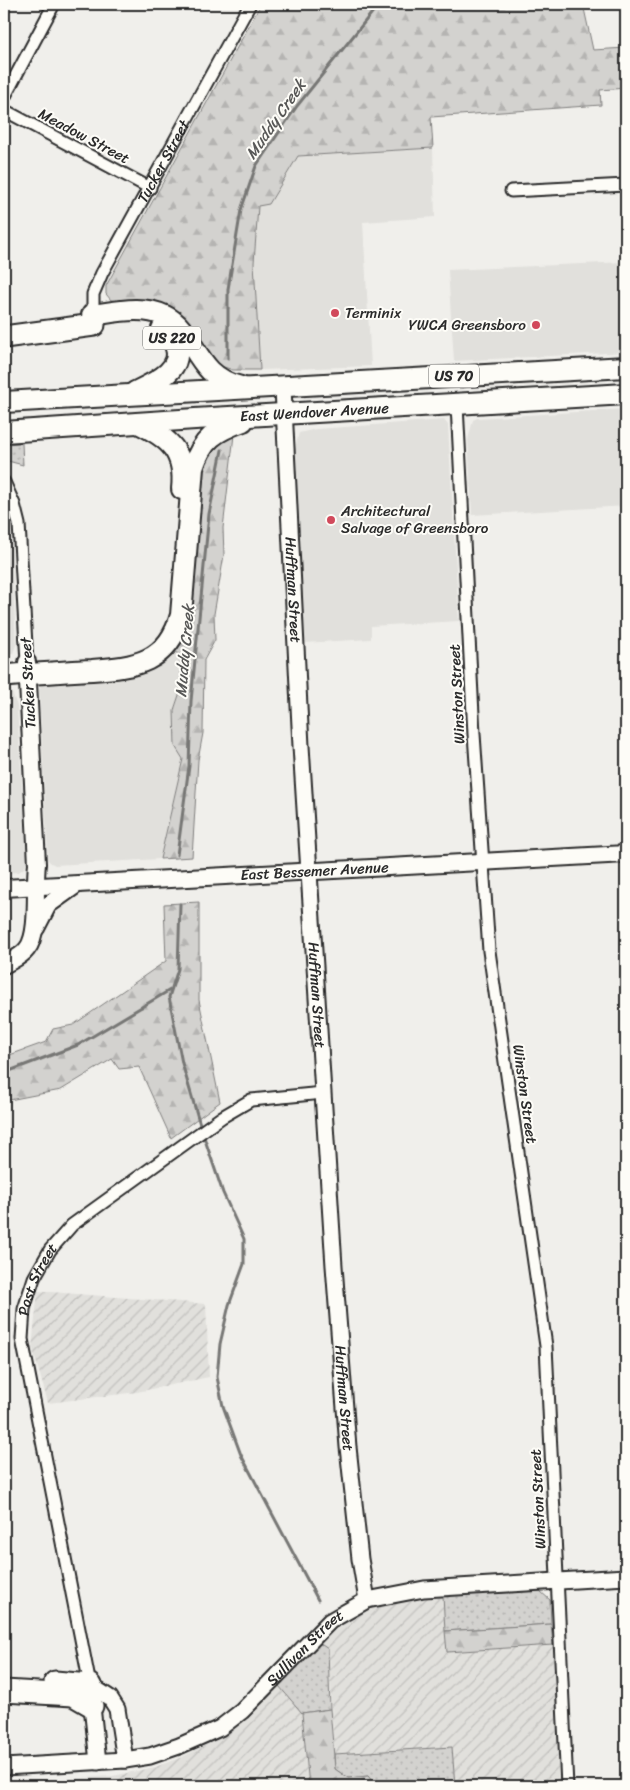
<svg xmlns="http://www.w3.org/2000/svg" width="630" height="1790" viewBox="0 0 630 1790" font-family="Sriracha,sans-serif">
	<defs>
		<pattern id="industrial-furrows" width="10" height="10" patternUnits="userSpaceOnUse" patternTransform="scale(1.25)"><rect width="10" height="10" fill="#e1e0dc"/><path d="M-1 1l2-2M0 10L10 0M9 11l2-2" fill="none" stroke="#c1c0bd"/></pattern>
		<pattern id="grass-dots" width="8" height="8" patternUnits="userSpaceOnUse" patternTransform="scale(1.25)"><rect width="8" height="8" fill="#d3d2cf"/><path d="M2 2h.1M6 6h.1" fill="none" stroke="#b5b4b2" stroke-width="1.8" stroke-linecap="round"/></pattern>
		<pattern id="forest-firs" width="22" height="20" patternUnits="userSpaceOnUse" patternTransform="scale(1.25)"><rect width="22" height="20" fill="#d3d2cf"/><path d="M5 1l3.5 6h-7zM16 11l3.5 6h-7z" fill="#b5b4b2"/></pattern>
	</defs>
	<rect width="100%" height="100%" fill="#f0efeb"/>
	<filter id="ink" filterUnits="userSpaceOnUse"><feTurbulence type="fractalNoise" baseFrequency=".02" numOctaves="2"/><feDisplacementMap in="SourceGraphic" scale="10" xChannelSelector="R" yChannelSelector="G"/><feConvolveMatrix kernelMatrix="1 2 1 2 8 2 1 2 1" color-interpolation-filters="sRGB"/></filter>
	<g filter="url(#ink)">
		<g fill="#e1e0dc">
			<polygon points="433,148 435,217 363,222 371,366 260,370 254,263 258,205 269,204 298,156"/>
			<polygon points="626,262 626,352 454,361 448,270"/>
			<polygon points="626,409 626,506 472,515 468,440 473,420 477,418"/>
			<polygon points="444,420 448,425 459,621 371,626 371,639 304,643 294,452 299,433 316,429"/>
			<polygon points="4,513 11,533 16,645 13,653 4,656"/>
			<polygon points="172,650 180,655 182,686 174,710 175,746 183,758 160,859 55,865 51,863 48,860 39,690 42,683"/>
			<polygon points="4,686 12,692 17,706 27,863 24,868 19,872 4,873"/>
			<polygon points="113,1776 113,1786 4,1786 4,1783"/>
		</g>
		<g fill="url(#industrial-furrows)">
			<polygon points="38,1291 206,1304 209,1377 137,1392 48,1403 32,1347"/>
			<polygon points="443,1596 447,1652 553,1645 559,1786 455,1786 452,1747 334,1754 328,1649 319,1643 349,1620 369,1610 395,1602"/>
			<polygon points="279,1686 302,1713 309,1786 113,1786 113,1776 155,1767 182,1757 226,1735 250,1717"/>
		</g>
		<g fill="url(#grass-dots)" stroke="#7f7e7d">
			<polygon points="22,443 23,465 4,460 4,444"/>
			<polygon points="540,1591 550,1600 551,1624 445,1631 443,1596"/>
			<polygon points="319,1643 328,1649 330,1709 302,1713 279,1686"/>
			<polygon points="452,1747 455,1786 376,1786 368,1776 348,1778 335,1769 334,1754"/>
		</g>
		<g fill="url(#forest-firs)" stroke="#7f7e7d">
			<polygon points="261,4 583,4 593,50 626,48 626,88 600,90 601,105 431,117 433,148 298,156 269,204 258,206 254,263 260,370 233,370 215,364 180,314 162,304 111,300 106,294 106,286"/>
			<path d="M 234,435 L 223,528 L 224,555 L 214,614 L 215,640 L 204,660 L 203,733 L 198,760 L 192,857 L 160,859 L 183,759 L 175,746 L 174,710 L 182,686 L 180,655 L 172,650 L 200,464 C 207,451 219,439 234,435 Z"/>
			<polygon points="199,902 199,1000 220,1102 171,1138 139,1067 119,1069 112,1059 61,1090 4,1101 4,1057 46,1042 53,1029 73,1025 166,961 164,904"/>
			<polygon points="551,1624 553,1645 447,1652 445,1631"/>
			<polygon points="330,1709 335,1769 348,1778 368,1776 376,1786 309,1786 302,1713"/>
		</g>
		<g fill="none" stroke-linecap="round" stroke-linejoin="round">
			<g stroke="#777775" stroke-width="3">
				<polyline points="228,358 228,289 241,210 256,166 297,106 379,4"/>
				<polyline points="177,855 189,766 191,701 209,514 222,450"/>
				<polyline points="180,904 178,969 169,997 182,1063 201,1128"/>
				<polyline points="4,1073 78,1045 170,990"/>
				<polyline points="203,1134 223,1193 244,1239 244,1264 229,1305 220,1344 217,1377 223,1406 241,1455 318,1600"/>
			</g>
			<defs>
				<g id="minor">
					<polyline points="4,98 54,4"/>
					<polyline points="4,110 150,188"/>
					<polyline points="511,191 626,185"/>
					<path id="s1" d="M 93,318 L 93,294 L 102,273 L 250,4"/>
					<polyline points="457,405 474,734 489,951 546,1346 567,1786"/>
					<polyline points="4,482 14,504 19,524 27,662"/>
					<path id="s2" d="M 90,1685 L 22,1339 L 24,1309 L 34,1278 L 50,1250 L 72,1225 L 222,1117 L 251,1100 L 323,1093"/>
				</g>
				<g id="tertiary">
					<path id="s3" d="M 283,388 L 301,746 L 334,1266 L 348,1447 L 360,1559 L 367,1600"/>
					<polyline points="90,1685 110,1698 117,1709 125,1760"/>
					<polyline points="91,1697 98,1762"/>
					<path id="s4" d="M 4,1767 L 125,1760 L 150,1756 L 179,1746 L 220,1728 L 242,1711 L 330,1621 L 367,1600 L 424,1589 L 626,1577"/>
				</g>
				<g id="secondary">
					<path id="s5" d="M 4,888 L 626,854"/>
					<polyline points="36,928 48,905 76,885"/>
					<path d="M 4,965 C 12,960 21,957 27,949 C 40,934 34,886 37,864 L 27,662"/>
				</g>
				<g id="trunk">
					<path d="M 92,315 C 115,312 143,305 165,316 C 196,331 194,377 241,387"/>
					<path d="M 135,392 C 154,383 187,369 174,343 C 171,336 168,333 162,329"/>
					<polyline points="4,402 626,367"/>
					<path d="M 138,423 C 169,438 186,452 182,489"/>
					<path id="s6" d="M 4,432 L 195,419 L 626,394"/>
					<path d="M 27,674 C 49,673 70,671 92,670 C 135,667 168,663 181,615 L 193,468 C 202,439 215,431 243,421"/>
				</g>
				<g id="motorway">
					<polyline points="4,337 94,325"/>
					<polyline points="4,676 27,674"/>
					<polyline points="55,1682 90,1685"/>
					<polyline points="4,1691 73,1695 92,1706"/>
				</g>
			</defs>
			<use href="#minor" stroke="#2b2b2b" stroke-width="15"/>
			<use href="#tertiary" stroke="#2b2b2b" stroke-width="19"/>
			<use href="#secondary" stroke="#2b2b2b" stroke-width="20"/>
			<use href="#trunk" stroke="#2b2b2b" stroke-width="24"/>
			<use href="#motorway" stroke="#2b2b2b" stroke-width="25"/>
			<use href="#minor" stroke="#fdfcf7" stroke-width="11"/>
			<use href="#tertiary" stroke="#fdfcf7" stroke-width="15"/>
			<use href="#secondary" stroke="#fdfcf7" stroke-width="16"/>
			<use href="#trunk" stroke="#fdfcf7" stroke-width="20"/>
			<use href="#motorway" stroke="#fdfcf7" stroke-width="21"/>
		</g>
	</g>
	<g fill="#d1495b" stroke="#fdfcf7" stroke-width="2">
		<circle cx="335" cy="313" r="5"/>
		<circle cx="536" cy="325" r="5"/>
		<circle cx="331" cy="520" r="5"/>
	</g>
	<g text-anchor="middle" stroke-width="4" stroke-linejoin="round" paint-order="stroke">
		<g fill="#fdfcf7" stroke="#6a6a68" stroke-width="1">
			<rect x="143" y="326.5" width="58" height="23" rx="4"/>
			<rect x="429" y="364.5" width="50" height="23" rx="4"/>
		</g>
		<g font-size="14" font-weight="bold" fill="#2b2b2b">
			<text x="172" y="343">US 220</text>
			<text x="454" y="381">US 70</text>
		</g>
		<g font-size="15" fill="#2b2b2b" stroke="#fdfcf7">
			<text transform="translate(84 136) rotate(28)" y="5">Meadow Street</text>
			<text dy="5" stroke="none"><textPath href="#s1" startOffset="174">Tucker Street</textPath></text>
			<text dy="5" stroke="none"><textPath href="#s6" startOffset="311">East Wendover Avenue</textPath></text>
			<text dy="5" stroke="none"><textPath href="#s3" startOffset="202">Huffman Street</textPath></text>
			<text transform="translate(28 683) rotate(-93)" y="5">Tucker Street</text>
			<text transform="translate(457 694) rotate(-93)" y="5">Winston Street</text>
			<text dy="5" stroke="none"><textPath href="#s5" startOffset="311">East Bessemer Avenue</textPath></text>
			<text dy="5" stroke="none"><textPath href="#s3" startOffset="608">Huffman Street</textPath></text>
			<text transform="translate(525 1094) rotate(82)" y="5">Winston Street</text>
			<text dy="5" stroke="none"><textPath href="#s2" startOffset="415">Post Street</textPath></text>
			<text dy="5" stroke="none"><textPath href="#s3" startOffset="1012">Huffman Street</textPath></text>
			<text transform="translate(538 1499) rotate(-93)" y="5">Winston Street</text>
			<text dy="5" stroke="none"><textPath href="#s4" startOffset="339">Sullivan Street</textPath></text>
		</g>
		<g font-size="15" fill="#2b2b2b" stroke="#fdfcf7" text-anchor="start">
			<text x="345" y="318">Terminix</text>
			<text x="526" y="330" text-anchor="end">YWCA Greensboro</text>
			<text x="341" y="516">Architectural<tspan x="341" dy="17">Salvage of Greensboro</tspan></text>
		</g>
		<g font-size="16" font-style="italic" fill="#575756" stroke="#fdfcf7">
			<text transform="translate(275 119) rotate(-55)" y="6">Muddy Creek</text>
			<text transform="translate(184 651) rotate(-85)" y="6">Muddy Creek</text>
		</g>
	</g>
	<rect width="630" height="1790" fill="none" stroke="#fdfcf7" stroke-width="20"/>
	<rect x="10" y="10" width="610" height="1770" fill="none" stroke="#2b2b2b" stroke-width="2" filter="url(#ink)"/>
</svg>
